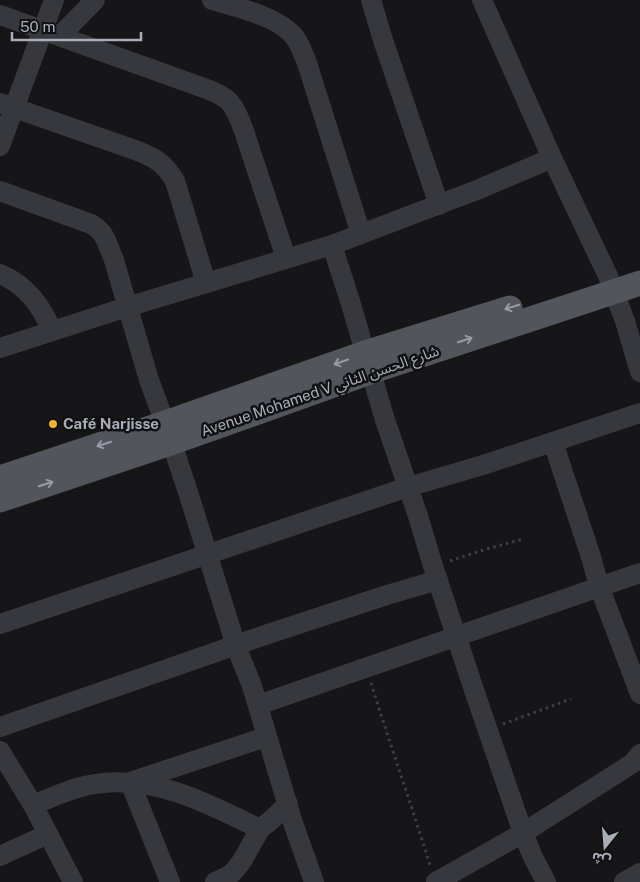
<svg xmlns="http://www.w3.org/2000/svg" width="640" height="882" viewBox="0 0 640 882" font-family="'Public Sans','Noto Sans Arabic',sans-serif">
	<rect width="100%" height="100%" fill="#161618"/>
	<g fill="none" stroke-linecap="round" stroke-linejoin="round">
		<g stroke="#3d3f44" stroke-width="3" stroke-dasharray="2.5 4" stroke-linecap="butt">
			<polyline points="450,561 486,549 524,539"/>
			<path d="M 371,683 C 390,744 411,804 430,865"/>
			<polyline points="503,724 571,699"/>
		</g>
		<g stroke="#37383d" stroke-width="20">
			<path d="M 212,0 C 236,7 276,16 293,35 C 300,43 303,54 307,63 L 361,234"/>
			<polyline points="371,0 383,40 439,205"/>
			<polyline points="482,0 552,158 608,276 625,321 640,372"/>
			<path d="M 0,15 L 204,88 C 230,97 233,103 243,128 L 286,258"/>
			<polyline points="60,36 95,0"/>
			<path d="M 0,103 L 138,151 C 157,159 164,163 175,181 L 206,283"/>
			<polyline points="0,146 54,0"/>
			<polyline points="0,191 91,224 97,228 102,233 106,240 114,260 149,380 165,423 188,492 236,646 252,686 293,823 314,882"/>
			<polyline points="332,245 350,301 385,420 418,516 433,566 474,690 523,833 533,857 546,882"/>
			<path d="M 0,274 C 26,285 41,305 52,331"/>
			<polyline points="0,348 127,307 332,245 477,190 552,158"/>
			<polyline points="553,442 591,557 599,586 640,694"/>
			<polyline points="0,624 408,487 483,465 640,413"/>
			<polyline points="258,705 640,573"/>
			<polyline points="0,727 268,634 387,595 438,580"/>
			<polyline points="0,751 33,805 73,882"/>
			<path d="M 33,805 C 55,796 78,785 103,783 C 159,777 211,805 260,829"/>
			<polyline points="0,856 48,834"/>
			<polyline points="170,882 130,782 266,737"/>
			<polyline points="215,882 230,875 234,871 242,861 260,829 269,822 288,804"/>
			<polyline points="436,882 523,833 633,763 640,754"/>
			<polyline points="624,882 640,873"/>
		</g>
		<g stroke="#53555c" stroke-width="25">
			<polyline points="0,478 165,423 365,353 510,308"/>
			<polyline points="0,500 171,443 370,372 640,283"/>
		</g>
	</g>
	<defs><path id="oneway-shaft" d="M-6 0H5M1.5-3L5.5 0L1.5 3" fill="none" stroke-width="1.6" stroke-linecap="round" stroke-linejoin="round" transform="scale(1.25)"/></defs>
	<g stroke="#979ba6">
		<use href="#oneway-shaft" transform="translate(512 307) rotate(162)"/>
		<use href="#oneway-shaft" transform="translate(465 340) rotate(-18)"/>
		<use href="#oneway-shaft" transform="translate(341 362) rotate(161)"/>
		<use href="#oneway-shaft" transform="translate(104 444) rotate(162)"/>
		<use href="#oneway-shaft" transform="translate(46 484) rotate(-18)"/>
	</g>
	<circle fill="#f2b134" stroke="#111113" stroke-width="2" cx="53" cy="424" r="5"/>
	<g text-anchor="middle" stroke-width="5" stroke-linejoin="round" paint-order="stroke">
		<g font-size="15" fill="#a8adb8" stroke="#111113">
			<text transform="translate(320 391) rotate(-19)" y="5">Avenue Mohamed V شارع الحسن الثاني</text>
		</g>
		<g font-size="15" font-weight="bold" fill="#a8adb8" stroke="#111113" text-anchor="start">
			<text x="63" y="429">Café Narjisse</text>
		</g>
	</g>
	<g transform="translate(605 847) rotate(197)" stroke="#111113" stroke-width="4" paint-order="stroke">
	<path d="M0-4L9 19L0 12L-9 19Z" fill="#a8adb8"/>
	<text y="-8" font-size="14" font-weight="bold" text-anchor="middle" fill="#a8adb8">ش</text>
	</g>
	<path d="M12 32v8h129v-8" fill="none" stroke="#a8adb8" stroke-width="2.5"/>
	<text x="20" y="32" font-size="15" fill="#a8adb8" stroke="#111113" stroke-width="4" paint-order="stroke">50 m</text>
</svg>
